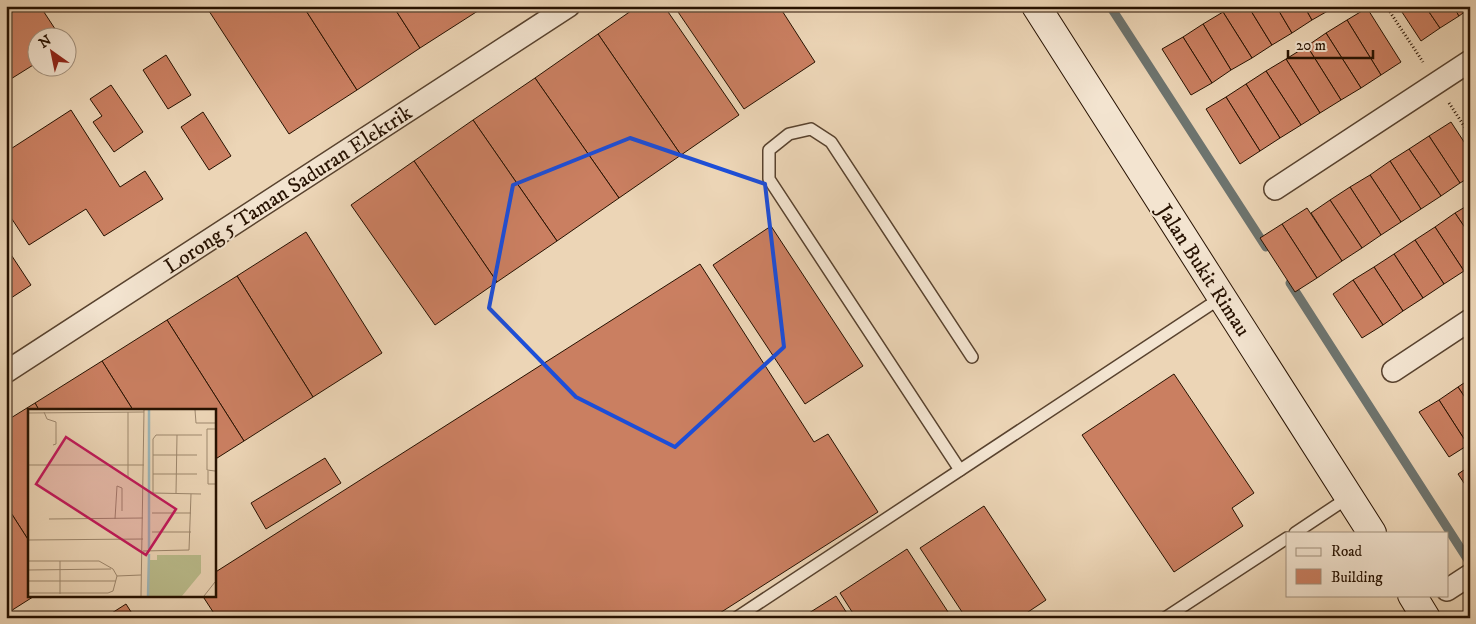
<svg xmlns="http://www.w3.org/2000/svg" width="1476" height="624" viewBox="0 0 1476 624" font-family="'IM FELL DW Pica',serif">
	<rect width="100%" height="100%" fill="#ecd5b6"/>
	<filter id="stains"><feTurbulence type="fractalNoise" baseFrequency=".004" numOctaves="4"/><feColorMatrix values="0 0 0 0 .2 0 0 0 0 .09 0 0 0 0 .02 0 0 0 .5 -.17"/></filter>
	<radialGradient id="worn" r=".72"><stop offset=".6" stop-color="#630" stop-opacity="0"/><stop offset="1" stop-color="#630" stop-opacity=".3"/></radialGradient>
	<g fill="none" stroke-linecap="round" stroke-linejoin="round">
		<g stroke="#6d746f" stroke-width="9">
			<polyline points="1110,6 1266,247"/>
			<polyline points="1290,283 1468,560"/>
		</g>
	</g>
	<g fill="#ca7f61" stroke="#261100">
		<polygon points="6,6 40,6 61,38 38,38 38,62 6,82"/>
		<polygon points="216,6 303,6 357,90 289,134 209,11"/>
		<polygon points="303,6 393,6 420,48 357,90"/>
		<polygon points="393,6 483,6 484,7 420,48"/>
		<polygon points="638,6 664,6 739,115 681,155 598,34"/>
		<polygon points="674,6 779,6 815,62 744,109"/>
		<polygon points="1232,6 1248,6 1272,45 1252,58 1223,12"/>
		<polygon points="1248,6 1276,6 1292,33 1272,45"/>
		<polygon points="1276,6 1304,6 1312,20 1292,33"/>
		<polygon points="1304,6 1332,6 1333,8 1312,20"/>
		<polygon points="1398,6 1425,6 1440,28 1421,41"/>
		<polygon points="1425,6 1453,6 1459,16 1440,28"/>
		<polygon points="1453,6 1470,6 1470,8 1459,16"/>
		<polygon points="1367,8 1401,62 1381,75 1347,20"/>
		<polygon points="1223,12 1252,58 1231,70 1203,24"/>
		<polygon points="1347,20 1381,75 1361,88 1326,33"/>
		<polygon points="1203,24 1231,70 1212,83 1183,37"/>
		<polygon points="1326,33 1361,88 1341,100 1307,46"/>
		<polygon points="598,34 681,155 619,198 535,78"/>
		<polygon points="1183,37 1212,83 1191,95 1162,49"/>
		<polygon points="1307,46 1341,100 1320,113 1286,59"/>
		<polygon points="166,55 191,95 168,109 143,70"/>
		<polygon points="1286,59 1320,113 1301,125 1266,71"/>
		<polygon points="1266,71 1301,125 1280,138 1246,84"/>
		<polygon points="535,78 619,198 557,241 473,120"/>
		<polygon points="1246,84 1280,138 1260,151 1226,97"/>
		<polygon points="111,85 143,132 114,152 93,122 102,116 90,99"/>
		<polygon points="1226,97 1260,151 1240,164 1206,109"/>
		<polygon points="71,110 120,187 145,171 163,199 104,236 86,209 29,245 6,210 6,152"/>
		<polygon points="203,112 231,156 209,170 181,127"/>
		<polygon points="473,120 557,241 497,282 414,161"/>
		<polygon points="1451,122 1470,151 1470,177 1460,183 1429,136"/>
		<polygon points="1429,136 1460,183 1441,196 1409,149"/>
		<polygon points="1409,149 1441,196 1421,209 1390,161"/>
		<polygon points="414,161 497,282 435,325 351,205"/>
		<polygon points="1390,161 1421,209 1401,222 1370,175"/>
		<polygon points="1370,175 1401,222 1381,235 1350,187"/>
		<polygon points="1350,187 1381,235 1362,248 1330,200"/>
		<polygon points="1330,200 1362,248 1342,261 1311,213"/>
		<polygon points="1470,204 1470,235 1455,213"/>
		<polygon points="1307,208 1342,261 1317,278 1282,224"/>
		<polygon points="1455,213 1470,235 1470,267 1464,271 1435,227"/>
		<polygon points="1282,224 1317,278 1295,292 1260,238"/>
		<polygon points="771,226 863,366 805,404 713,265"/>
		<polygon points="1435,227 1464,271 1444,284 1415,240"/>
		<polygon points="306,232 382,353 313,397 237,276"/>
		<polygon points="1415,240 1444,284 1423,298 1394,254"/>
		<polygon points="6,247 31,285 11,298 6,291"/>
		<polygon points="1394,254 1423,298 1403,311 1374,267"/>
		<polygon points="700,264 814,442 828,434 878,512 712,618 217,618 202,595 214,595 214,573"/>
		<polygon points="1374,267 1403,311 1383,325 1353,280"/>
		<polygon points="237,276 313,397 244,441 167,320"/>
		<polygon points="1353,280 1383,325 1362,338 1333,294"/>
		<polygon points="167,320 244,441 214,460 214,410 133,410 102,361"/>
		<polygon points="102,361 133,410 39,410 35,403"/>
		<polygon points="1174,374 1254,493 1232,508 1243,526 1174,572 1082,435"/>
		<polygon points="1470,379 1470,405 1458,387"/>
		<polygon points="1458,387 1470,405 1470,444 1468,445 1439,400"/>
		<polygon points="1439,400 1468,445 1449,457 1419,412"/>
		<polygon points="35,403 39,410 29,410 29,541 6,505 6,421"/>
		<polygon points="325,458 341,483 266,529 251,503"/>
		<polygon points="1470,466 1470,492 1458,474"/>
		<polygon points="6,505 29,541 29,595 36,595 6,614"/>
		<polygon points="984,506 1046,600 1019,618 966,618 920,548"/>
		<polygon points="907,549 952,618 856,618 840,593"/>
		<polygon points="836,596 850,618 801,618"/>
		<polygon points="126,604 135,618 104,618"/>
	</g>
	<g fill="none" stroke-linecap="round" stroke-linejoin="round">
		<defs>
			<g id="lane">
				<polyline points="960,470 769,179 769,150 789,134 811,129 831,142 972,357"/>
				<polyline points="1295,533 1349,497"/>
				<polyline points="736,618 1222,297"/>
				<polyline points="1165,618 1287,538"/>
			</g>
			<g id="street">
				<polyline points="1275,189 1470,61"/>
				<polyline points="1393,371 1470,320"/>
				<polyline points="6,372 569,6"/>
				<polyline points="1447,590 1470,575"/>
			</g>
			<g id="secondary">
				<polyline points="1036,6 1372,533"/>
				<polyline points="1412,595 1426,618"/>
			</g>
		</defs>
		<use href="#lane" stroke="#58422e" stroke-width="14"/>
		<use href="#street" stroke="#58422e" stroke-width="24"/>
		<use href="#secondary" stroke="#261100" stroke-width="30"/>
		<g stroke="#261100" stroke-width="3" stroke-dasharray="1 2.5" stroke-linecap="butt">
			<polyline points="1386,6 1423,62"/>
			<polyline points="1449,103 1470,135"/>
		</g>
		<use href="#lane" stroke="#f3e4d0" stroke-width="11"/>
		<use href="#street" stroke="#f3e4d0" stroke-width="21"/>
		<use href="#secondary" stroke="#f3e4d0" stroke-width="28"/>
	</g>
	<path fill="none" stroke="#1d4ed8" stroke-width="4" stroke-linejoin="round" d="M 630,138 L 765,184 L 784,347 L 675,447 L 576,397 L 489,308 L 513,185 Z"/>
	<g text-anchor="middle" stroke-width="4" stroke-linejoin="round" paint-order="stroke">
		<g font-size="21" fill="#261100" stroke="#f3e4d0">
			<text transform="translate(288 189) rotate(-33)" y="7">Lorong 5 Taman Saduran Elektrik</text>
			<text transform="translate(1204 270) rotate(57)" y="7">Jalan Bukit Rimau</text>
		</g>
	</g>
	<g transform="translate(28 409)">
		<rect width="188" height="188" fill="#ecd5b6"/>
		<path d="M 129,146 L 173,146 L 173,164 L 154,187 L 121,187 L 121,151 L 129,151 Z" fill="#babc8c"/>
		<path fill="none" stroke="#9db6b9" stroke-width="2.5" d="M 121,140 L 121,1M 120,187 L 121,145"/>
		<path fill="none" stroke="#9d876d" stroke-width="1" d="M 167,1 L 168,14 L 187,14M 16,3 L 19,10 L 28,13 L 28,35 L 25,36M 0,4 L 116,3M 187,20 L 179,20 L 179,61 L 187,62M 125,46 L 169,46M 0,56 L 116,56M 180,62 L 180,75 L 187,75M 125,65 L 169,65M 100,68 L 100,3M 148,84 L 149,26M 173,85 L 125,84 L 125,30 L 128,26 L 174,26M 124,104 L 163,104M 21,110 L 115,109M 87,110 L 89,77 L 94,79 L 94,102M 124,123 L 163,123M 0,131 L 115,130M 115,142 L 161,141 L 163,85M 0,152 L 71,152 L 85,160 L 89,167 L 113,166M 32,152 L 32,185M 0,161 L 83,160M 0,172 L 88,172M 0,184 L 80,184 L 85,182 L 89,167M 113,187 L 116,1M 176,187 L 187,173"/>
		<path fill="#c2185b" fill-opacity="0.15" stroke="#c2185b" stroke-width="2.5" d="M 38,28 L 148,100 L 118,146 L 8,75 Z"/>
		<rect width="188" height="188" fill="none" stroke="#261100" stroke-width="2.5"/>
	</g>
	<rect width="1476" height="624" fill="none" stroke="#ecd5b6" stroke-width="25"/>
	<rect x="8" y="8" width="1461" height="609" fill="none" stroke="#261100" stroke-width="2.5"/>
	<rect x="12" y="12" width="1451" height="599" fill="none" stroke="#261100"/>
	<rect x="1286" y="532" width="162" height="65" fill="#f3e4d0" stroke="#a1907d"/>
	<rect x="1296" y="548" width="25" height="8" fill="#f3e4d0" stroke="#a1907d"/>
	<text x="1331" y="556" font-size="15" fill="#261100">Road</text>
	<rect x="1296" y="569" width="25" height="15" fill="#ca7f61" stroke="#a1907d"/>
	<text x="1331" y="582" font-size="15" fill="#261100">Building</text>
	<g transform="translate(52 52) rotate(327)"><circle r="24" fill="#f3e4d0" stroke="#a1907d"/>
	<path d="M0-4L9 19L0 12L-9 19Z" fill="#8f2418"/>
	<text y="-8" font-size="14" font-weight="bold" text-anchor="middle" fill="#261100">N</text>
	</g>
	<path d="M1288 50v8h85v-8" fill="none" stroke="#261100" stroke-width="2.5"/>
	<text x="1296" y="50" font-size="15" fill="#261100" stroke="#f3e4d0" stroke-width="4" paint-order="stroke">20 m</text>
	<rect width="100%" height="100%" filter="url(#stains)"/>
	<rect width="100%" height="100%" fill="url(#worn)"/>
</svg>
